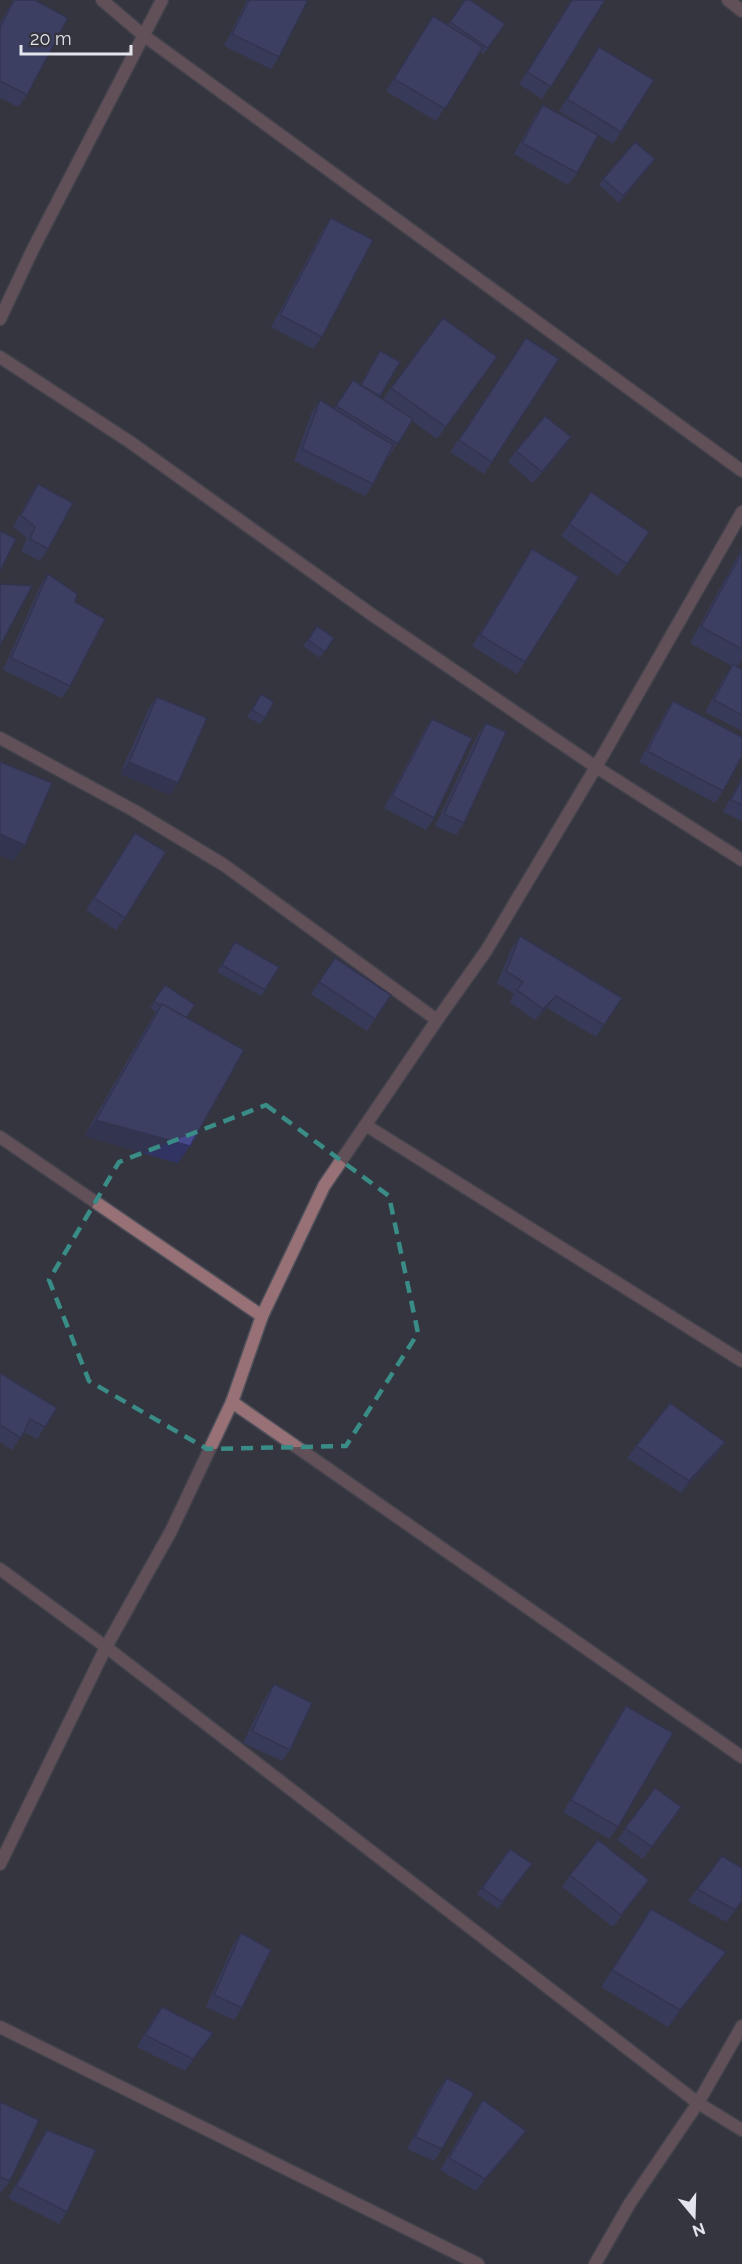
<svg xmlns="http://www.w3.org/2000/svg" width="742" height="2264" viewBox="0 0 742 2264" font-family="Raleway,sans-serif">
	<rect width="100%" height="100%" fill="#34353f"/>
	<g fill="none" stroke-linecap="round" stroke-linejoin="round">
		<defs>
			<g id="street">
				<polyline points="102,0 143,35 742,471"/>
				<polyline points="728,0 742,11"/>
				<polyline points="0,319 33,249 162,0"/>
				<polyline points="0,357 130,442 371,614 596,767 742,860"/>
				<polyline points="0,738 133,810 224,865 437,1020"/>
				<polyline points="367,1126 742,1361"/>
				<polyline points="0,1137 262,1316"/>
				<polyline points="232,1402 742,1757"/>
				<polyline points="0,1569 106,1647 698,2103 742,2130"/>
				<polyline points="0,1864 106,1647 171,1531 232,1402 262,1316 324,1186 437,1020 486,951 596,767 742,512"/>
				<polyline points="0,2027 478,2264"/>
				<polyline points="595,2264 630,2203 698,2103 742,2026"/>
			</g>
		</defs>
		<use href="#street" stroke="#50515b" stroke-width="15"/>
		<use href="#street" stroke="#977175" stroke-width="12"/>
	</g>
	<g fill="#3c4078">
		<polygon points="13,0 35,0 27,95 18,107 0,98 0,23"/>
		<polygon points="247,0 308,0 279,57 271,69 224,46"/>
		<polygon points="465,0 505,24 484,54 480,52 436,121 386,91 425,28 433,16 448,25"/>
		<polygon points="571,0 605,0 542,99 519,84"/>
		<polygon points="599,47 621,132 613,144 559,111"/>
		<polygon points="543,105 577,173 568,185 514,154 535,116"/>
		<polygon points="651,165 619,203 599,185 603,179"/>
		<polygon points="331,218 322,337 313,349 271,327 323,230"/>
		<polygon points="518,350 492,462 484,474 450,452"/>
		<polygon points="380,351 400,362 380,397 383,399 391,388 497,357 437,439 412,421 389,456 388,455 373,484 365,496 294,461 312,412 320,400 334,409 353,380 360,385"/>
		<polygon points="563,449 533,483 508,462 516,451"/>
		<polygon points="38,484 48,549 40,561 21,551 27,538 13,527 30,496"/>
		<polygon points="591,492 649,532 618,576 561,536"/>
		<polygon points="742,548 742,660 737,667 742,669 742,731 705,712 725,676 732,666 690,643"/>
		<polygon points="532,549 525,662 517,674 472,646 524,561"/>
		<polygon points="48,574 75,602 70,686 62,698 3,670 40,586"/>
		<polygon points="317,626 334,638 320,658 303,646"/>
		<polygon points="261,694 265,718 260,724 247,717"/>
		<polygon points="157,697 178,783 170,795 120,774 149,708"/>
		<polygon points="673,701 723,791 715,803 639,762 665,713"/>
		<polygon points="432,719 434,818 426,830 384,808 424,731"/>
		<polygon points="486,723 464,823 456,835 435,826 478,734"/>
		<polygon points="742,776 742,821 723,812"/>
		<polygon points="135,833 125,918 116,930 86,910"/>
		<polygon points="520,936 622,998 596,1037 547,1008 535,1020 509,1002 514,994 497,983 512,948"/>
		<polygon points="235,942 265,990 261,996 217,972"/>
		<polygon points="335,958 391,995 367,1031 311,994"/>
		<polygon points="165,985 186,1018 178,1163 84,1136 150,1021 156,1012 150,1008"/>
		<polygon points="0,1373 45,1427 37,1439 24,1432 12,1450 0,1442"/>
		<polygon points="725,1442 717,1454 681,1493 627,1458 636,1446"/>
		<polygon points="274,1684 290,1750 282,1761 243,1743 266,1696"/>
		<polygon points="626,1706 618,1827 609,1839 563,1812 618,1718"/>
		<polygon points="655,1788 681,1807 643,1859 617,1840"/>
		<polygon points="510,1849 532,1864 498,1909 477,1894"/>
		<polygon points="742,1868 742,1902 726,1922 688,1901 697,1889"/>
		<polygon points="570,1875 640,1891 613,1927 562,1887"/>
		<polygon points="651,1909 726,1952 714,1968 668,2027 601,1987"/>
		<polygon points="241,1933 242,2008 234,2020 206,2007 233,1945"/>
		<polygon points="162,2007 213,2033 185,2071 137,2047 153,2019"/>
		<polygon points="447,2078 442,2149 434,2161 407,2149 438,2090"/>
		<polygon points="483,2100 526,2131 517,2143 476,2191 440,2170 474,2112"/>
		<polygon points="0,2102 10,2181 1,2193 0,2193"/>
		<polygon points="47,2130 67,2212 59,2224 8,2198 39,2142"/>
	</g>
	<g fill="#313462">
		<polygon points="655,159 651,165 619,203 623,196"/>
		<polygon points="571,437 563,449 533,483 542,472"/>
		<polygon points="129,762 178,783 170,795 120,774"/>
		<polygon points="0,834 25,845 13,861 0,856"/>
		<polygon points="556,996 547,1008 535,1020 543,1009"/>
		<polygon points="96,1120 190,1146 178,1163 84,1136"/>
		<polygon points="725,1442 717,1454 681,1493 689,1481"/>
		<polygon points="726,1952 714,1968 668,2027 680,2010"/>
		<polygon points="213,2033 205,2045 185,2071 193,2059"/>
		<polygon points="526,2131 517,2143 476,2191 485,2179"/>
	</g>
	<g fill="#464a8c" stroke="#313462" stroke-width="1.5">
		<polygon points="14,0 35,0 68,18 27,95 0,81 0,27"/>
		<polygon points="249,0 308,0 279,57 232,34"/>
		<polygon points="465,0 470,0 505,24 488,48 450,22"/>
		<polygon points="572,0 605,0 551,87 527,72"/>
		<polygon points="433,16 483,47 445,109 394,79"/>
		<polygon points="599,47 654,80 621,132 567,99"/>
		<polygon points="543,105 598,135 577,173 522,143"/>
		<polygon points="635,142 655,159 623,196 603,179"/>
		<polygon points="331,218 373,240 322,337 280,315"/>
		<polygon points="443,318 497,357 446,427 391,388"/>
		<polygon points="526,338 559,359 492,462 459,440"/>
		<polygon points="380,351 400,362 380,396 361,385"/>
		<polygon points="353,380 413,419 398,444 336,406"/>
		<polygon points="320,400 393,445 373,484 302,449"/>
		<polygon points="545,416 571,437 542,472 516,451"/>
		<polygon points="38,484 73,503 48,549 30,539 35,527 21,515"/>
		<polygon points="591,492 649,532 627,564 569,524"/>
		<polygon points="0,531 16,539 0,571"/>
		<polygon points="532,549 579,577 525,662 480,635"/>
		<polygon points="742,552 742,649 701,627"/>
		<polygon points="48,574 77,594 75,602 105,619 70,686 11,658"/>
		<polygon points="0,584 32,586 0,646"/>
		<polygon points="317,626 334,638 325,652 308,640"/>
		<polygon points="733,664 742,669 742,715 714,700"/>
		<polygon points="261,694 274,702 265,718 252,710"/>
		<polygon points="157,697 207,718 178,783 129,762"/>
		<polygon points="673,701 742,737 742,756 723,791 647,751"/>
		<polygon points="432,719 472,738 434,818 392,796"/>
		<polygon points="486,723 506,732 464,823 444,814"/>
		<polygon points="0,762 52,783 25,845 0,834"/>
		<polygon points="742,779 742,805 731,800"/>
		<polygon points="135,833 166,852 125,918 94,898"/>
		<polygon points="520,936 622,998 604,1025 556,996 543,1009 517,990 523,982 506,971"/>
		<polygon points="235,942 279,967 265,990 222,965"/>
		<polygon points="335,958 391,995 375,1019 319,982"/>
		<polygon points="165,985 195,1005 186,1018 162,1004 161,1006 154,1001"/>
		<polygon points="162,1004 244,1050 190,1146 96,1120"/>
		<polygon points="0,1373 57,1408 45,1427 30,1419 21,1438 0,1425"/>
		<polygon points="670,1403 725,1442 689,1481 636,1446"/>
		<polygon points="274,1684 312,1703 290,1750 252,1731"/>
		<polygon points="626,1706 673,1733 618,1827 571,1800"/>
		<polygon points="655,1788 681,1807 652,1847 625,1828"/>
		<polygon points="598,1840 649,1880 621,1915 570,1875"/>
		<polygon points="510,1849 532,1864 502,1902 482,1888"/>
		<polygon points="722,1856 742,1868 742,1901 735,1910 697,1889"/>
		<polygon points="651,1909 726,1952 680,2010 612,1970"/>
		<polygon points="241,1933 271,1950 242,2008 214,1995"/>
		<polygon points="162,2007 213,2033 193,2059 145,2035"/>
		<polygon points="447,2078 474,2093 442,2149 415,2137"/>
		<polygon points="483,2100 526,2131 485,2179 449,2158"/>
		<polygon points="0,2102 39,2120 10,2181 0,2177"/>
		<polygon points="47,2130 96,2150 67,2212 16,2186"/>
	</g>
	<path d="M0 0H742V2264H0ZM 266,1105 L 389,1196 L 418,1333 L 346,1446 L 207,1449 L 89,1381 L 49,1280 L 119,1162 Z" fill="#34353f" fill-opacity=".55" fill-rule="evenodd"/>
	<path fill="none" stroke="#3a8c87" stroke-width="4.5" stroke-dasharray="12 8" stroke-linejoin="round" d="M 266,1105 L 389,1196 L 418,1333 L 346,1446 L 207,1449 L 89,1381 L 49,1280 L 119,1162 Z"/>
	<g transform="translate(694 2216) rotate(161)" stroke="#34353f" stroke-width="4.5" paint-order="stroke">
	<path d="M0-4.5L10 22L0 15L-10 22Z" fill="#e4e5ec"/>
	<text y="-9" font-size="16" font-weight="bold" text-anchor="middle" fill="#e4e5ec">N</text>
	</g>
	<path d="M21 45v9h110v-9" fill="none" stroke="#e4e5ec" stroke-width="3"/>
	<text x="30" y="45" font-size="18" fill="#e4e5ec" stroke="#34353f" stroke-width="4.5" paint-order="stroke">20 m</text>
</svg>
